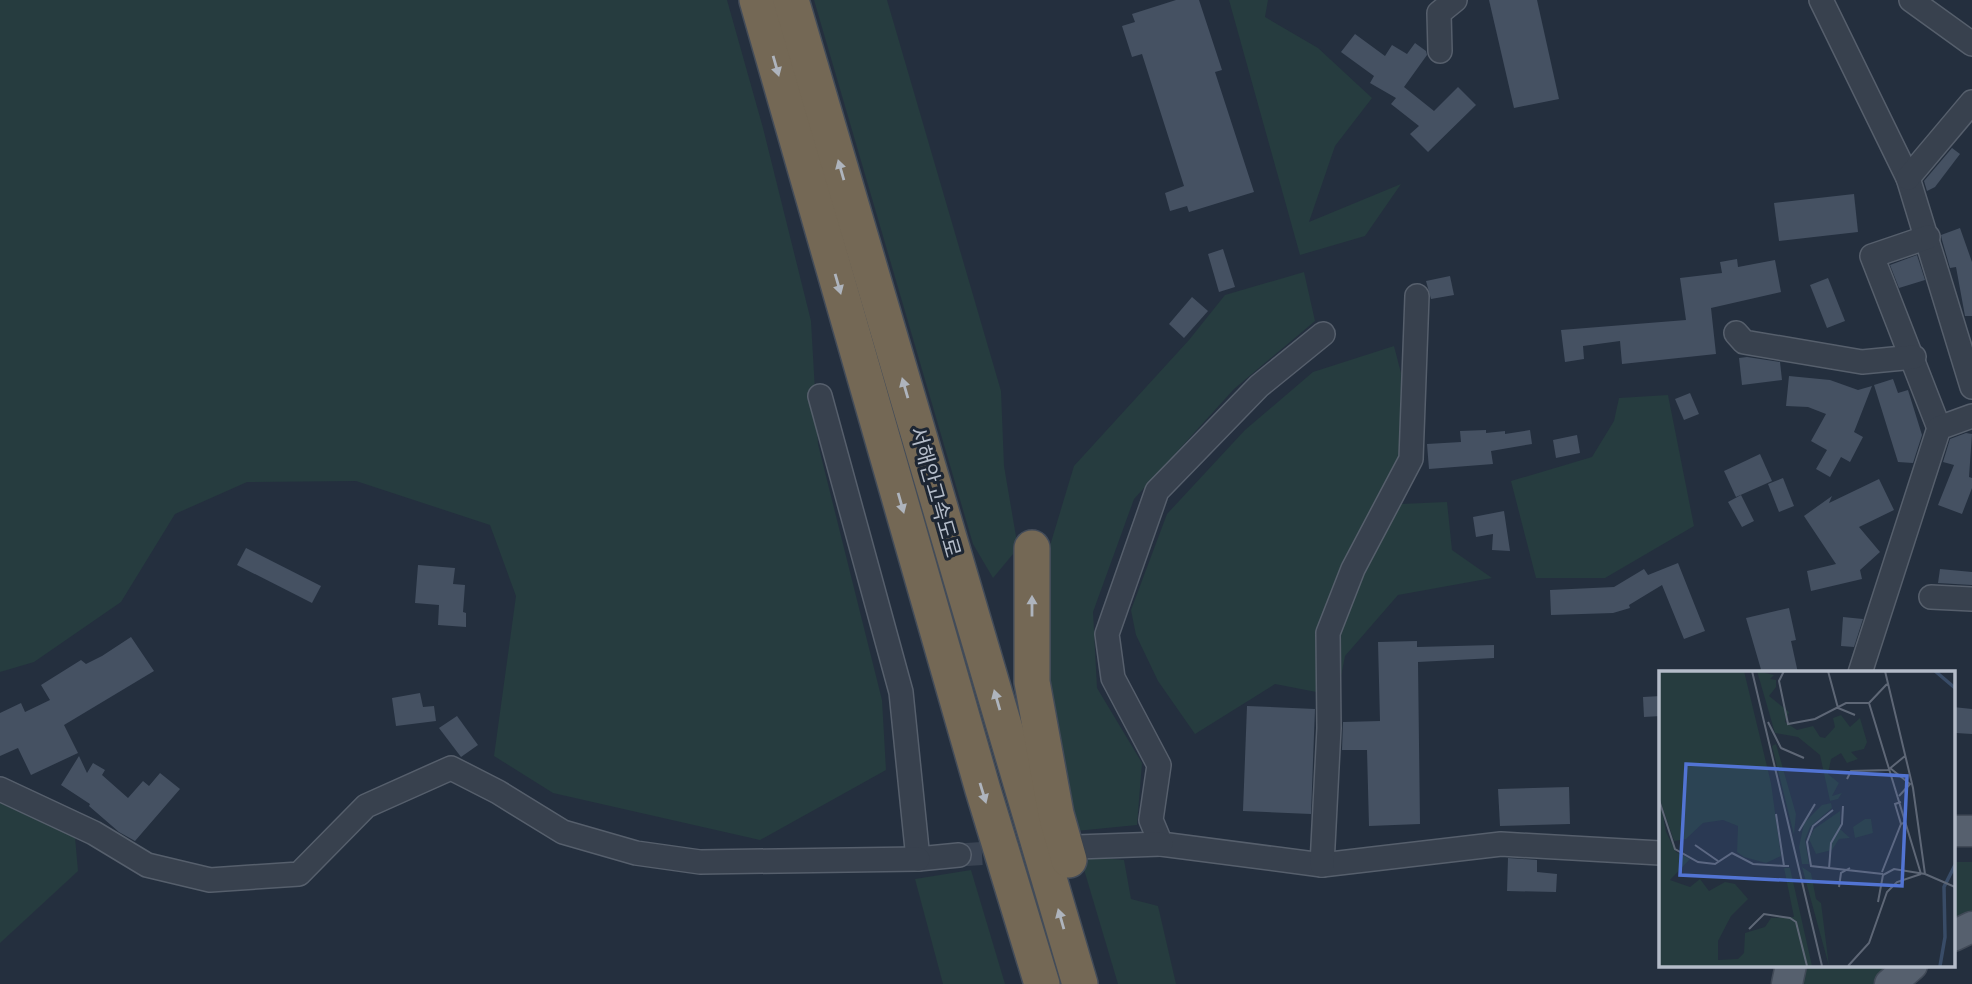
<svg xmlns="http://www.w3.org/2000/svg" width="1972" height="984" viewBox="0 0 1972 984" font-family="Raleway,'Noto Sans KR',sans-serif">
	<rect width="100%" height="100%" fill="#242f3e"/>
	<g fill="#263c3f">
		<polygon points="0,0 727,0 763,128 811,321 818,444 882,700 886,770 760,840 553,793 494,756 516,596 490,525 356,481 247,482 175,514 121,602 34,662 0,672"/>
		<polygon points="814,0 887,0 1001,391 1004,466 1018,548 993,578 973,544"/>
		<polygon points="1229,0 1268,0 1265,17 1318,48 1372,98 1335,146 1309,222 1401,184 1365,236 1300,255"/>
		<polygon points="1304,272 1315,321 1234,389 1134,499 1093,612 1097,688 1142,763 1137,825 1076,831 1043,682 1049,549 1074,466 1189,340 1225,295"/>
		<polygon points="1394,346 1401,373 1400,504 1447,502 1452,550 1492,578 1398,595 1345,656 1337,696 1275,684 1195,734 1158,681 1136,635 1131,610 1167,514 1245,430 1313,372"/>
		<polygon points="1668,395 1694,526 1605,578 1536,578 1511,481 1592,457 1614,421 1619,398"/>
		<polygon points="0,803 75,837 78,871 0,943"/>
		<polygon points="1080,856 1124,860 1131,899 1158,906 1176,984 1118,984"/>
		<polygon points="1953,862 1972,862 1972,914 1953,925"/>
		<polygon points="971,870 1005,984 943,984 915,879"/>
		<polygon points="1807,965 1896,965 1874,984 1803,984"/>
	</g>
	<g fill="#455162">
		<polygon points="1176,0 1199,0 1222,70 1215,72 1254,192 1189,212 1187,206 1170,211 1165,193 1184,186 1142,54 1132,57 1122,26 1135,22 1132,14"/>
		<polygon points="1489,0 1537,0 1559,99 1514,108"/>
		<polygon points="1355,34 1385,56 1392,45 1407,54 1415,43 1426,51 1427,55 1404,87 1434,111 1458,87 1476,105 1428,152 1410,134 1419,126 1391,104 1396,98 1370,83 1374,76 1341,52"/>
		<polygon points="1952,148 1960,154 1935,187 1927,191 1924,181"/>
		<polygon points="1854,194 1858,232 1779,241 1774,203"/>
		<polygon points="1960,228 1972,262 1972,316 1965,316 1956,267 1950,268 1942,240 1941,235"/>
		<polygon points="1223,249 1235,287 1219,292 1208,254"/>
		<polygon points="1917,255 1925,280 1899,288 1890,265"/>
		<polygon points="1737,259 1738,267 1775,260 1781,292 1711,308 1716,354 1622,364 1620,341 1583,346 1584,359 1565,362 1561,330 1686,320 1680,278 1722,273 1720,262"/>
		<polygon points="1450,276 1454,295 1431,299 1426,281"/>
		<polygon points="1828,278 1845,321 1827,328 1810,285"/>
		<polygon points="1192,297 1208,311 1184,338 1169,324"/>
		<polygon points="1747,357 1780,362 1782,380 1742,385 1739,358"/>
		<polygon points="1789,376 1830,380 1858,390 1872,386 1854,432 1863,437 1850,462 1841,457 1830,477 1816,469 1827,450 1811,441 1826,414 1808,407 1786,406"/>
		<polygon points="1893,379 1898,393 1908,390 1922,435 1913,463 1898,462 1874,385"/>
		<polygon points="1690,393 1699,414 1684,420 1675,399"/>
		<polygon points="1486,430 1486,433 1505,431 1505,434 1530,430 1532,444 1491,451 1493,464 1429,469 1427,444 1461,442 1460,431"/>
		<polygon points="1966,433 1972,434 1969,477 1972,478 1972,488 1962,514 1938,505 1954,465 1943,462 1950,439"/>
		<polygon points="1577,435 1580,453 1556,458 1553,440"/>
		<polygon points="1760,454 1772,481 1736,497 1724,471"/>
		<polygon points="1783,478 1794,506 1779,512 1768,484"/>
		<polygon points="1879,479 1894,510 1859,527 1880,552 1860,570 1862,579 1811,591 1807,571 1836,564 1804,516 1832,496 1829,503"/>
		<polygon points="1741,495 1754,521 1742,527 1728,502"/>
		<polygon points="1504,511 1510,551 1492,550 1493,534 1476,537 1473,517"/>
		<polygon points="246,548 321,586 312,603 237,565"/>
		<polygon points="1678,563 1705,631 1684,639 1662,585 1629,605 1630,608 1613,613 1551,615 1550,590 1614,587 1644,569 1648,575"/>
		<polygon points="418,565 455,568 453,584 465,585 463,612 466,613 466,627 438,625 439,605 415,603"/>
		<polygon points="1940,569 1972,572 1972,585 1938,583"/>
		<polygon points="1789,608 1796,640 1791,641 1798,673 1762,673 1746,618"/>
		<polygon points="1843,617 1863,619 1854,647 1841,646"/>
		<polygon points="131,637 154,671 64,725 78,753 31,775 18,748 0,756 0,713 21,703 25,712 50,700 41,685 81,660 86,664 102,656"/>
		<polygon points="1417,641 1417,647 1494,645 1494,658 1418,662 1420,824 1369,826 1367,750 1342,750 1343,722 1380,721 1378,642"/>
		<polygon points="420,693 423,707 434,706 436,721 396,726 392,698"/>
		<polygon points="1661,696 1661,716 1644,717 1643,697"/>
		<polygon points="1247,706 1315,709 1311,814 1243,811"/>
		<polygon points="1953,707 1972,709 1972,734 1956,733 1956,727 1953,727"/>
		<polygon points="457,716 478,745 461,757 439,728"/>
		<polygon points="79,756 87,773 93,763 105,770 102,775 128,798 143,781 149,786 160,773 180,789 135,841 119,832 89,806 90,804 61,785"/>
		<polygon points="1569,787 1570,824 1500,826 1498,789"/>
		<polygon points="1508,858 1537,860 1537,872 1557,874 1556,892 1507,891"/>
	</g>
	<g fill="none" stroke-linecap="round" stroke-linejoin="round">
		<polyline stroke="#3a4453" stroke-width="23" stroke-dasharray="23 11" stroke-linecap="butt" points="959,855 1053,849"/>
		<defs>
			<g id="minor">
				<polyline points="1821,0 1908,178 1972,387"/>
				<polyline points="1911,0 1972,44"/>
				<polyline points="1440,51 1439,13 1455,0"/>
				<polyline points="1908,178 1972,102"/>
				<polyline points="1928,237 1872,256 1939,428"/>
				<polyline points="1736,333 1744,342 1862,362 1914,357"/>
				<polyline points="1323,334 1259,386 1157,491 1107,634 1113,678 1159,765 1151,820 1161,844 1322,865 1501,844 1660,853"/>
				<polyline points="820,396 901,692 918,859 959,855"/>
				<polyline points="1931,597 1972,599"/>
				<polyline points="1860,673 1939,428 1972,416"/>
				<polyline points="0,789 94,833 147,865 210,880 299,874 366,806 451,768 498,792 563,832 636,853 700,862 918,859"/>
				<polyline points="1077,847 1161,844"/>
				<polyline points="1322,865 1329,728 1328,633 1353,569 1411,459 1417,296"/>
			</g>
			<g id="major">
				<polyline points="1953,831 1972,831"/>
				<polyline points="1953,936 1972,927"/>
				<polyline points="1787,984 1791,965"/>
				<polyline points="1890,984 1912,965"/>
			</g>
			<g id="highway">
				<polyline points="757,0 983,790 1042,984"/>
				<polyline points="791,0 1080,984"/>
				<polyline points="1032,548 1032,682 1056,814 1069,860"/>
			</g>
		</defs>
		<use href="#minor" stroke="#565f6c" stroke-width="26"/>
		<use href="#major" stroke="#414a57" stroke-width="33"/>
		<use href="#highway" stroke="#434c59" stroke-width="38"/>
		<use href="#minor" stroke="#38414e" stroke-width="23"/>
		<use href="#major" stroke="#56606e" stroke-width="30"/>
		<use href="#highway" stroke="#746855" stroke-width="35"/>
	</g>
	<defs><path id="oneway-solid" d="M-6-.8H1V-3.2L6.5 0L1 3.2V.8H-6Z" transform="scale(1.75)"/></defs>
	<g fill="#aeb4bd">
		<use href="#oneway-solid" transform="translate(776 66) rotate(74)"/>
		<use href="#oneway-solid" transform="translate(841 170) rotate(-106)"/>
		<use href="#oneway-solid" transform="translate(838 284) rotate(74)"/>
		<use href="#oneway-solid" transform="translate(905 388) rotate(-106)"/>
		<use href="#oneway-solid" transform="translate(901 503) rotate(74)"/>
		<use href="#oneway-solid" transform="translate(1032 606) rotate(-90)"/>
		<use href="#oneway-solid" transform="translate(997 700) rotate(-106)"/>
		<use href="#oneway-solid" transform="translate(983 793) rotate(73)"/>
		<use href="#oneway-solid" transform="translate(1061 919) rotate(-106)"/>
	</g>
	<g text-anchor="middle" stroke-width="6" stroke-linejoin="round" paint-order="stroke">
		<g font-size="21" fill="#b4bcc9" stroke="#1d2633">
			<text transform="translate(935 492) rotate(74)" y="7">서해안고속도로</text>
		</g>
	</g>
	<g transform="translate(1659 671)">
		<rect width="296" height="296" fill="#242f3e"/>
		<path d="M 0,0 L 85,0 L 112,112 L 122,185 L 107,192 L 85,186 L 78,181 L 79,155 L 64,149 L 44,152 L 27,168 L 15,170 L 0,126 ZM 98,0 L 115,4 L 111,8 L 117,9 L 117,16 L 110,25 L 130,41 L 126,51 L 138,59 L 154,55 L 161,66 L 166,67 L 176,56 L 174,47 L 182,44 L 191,56 L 201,47 L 208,71 L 205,78 L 192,81 L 199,88 L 188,92 L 182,82 L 172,88 L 169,103 L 180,112 L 173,125 L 183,122 L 179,128 L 171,130 L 161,84 L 139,66 L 116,62 ZM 117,73 L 137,143 L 135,164 L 113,75 ZM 172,132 L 173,137 L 151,156 L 146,169 L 150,193 L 143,193 L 140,176 L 145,152 L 163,134 ZM 2,135 L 7,161 L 17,181 L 31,188 L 11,209 L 31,216 L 41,208 L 50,220 L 66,211 L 76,213 L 89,228 L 72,245 L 59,270 L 59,289 L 79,288 L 85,282 L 86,262 L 106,256 L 112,247 L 135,246 L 125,197 L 131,197 L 153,295 L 0,295 ZM 181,140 L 181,158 L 191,167 L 180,168 L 173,179 L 157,183 L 150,168 L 155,158 ZM 206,148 L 212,148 L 214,162 L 196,167 L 194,156 ZM 143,196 L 152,202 L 157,228 L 162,232 L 170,295 Z" fill="#263c3f"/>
		<path fill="none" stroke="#394c67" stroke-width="3.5" d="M 276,0 L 296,17M 281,295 L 286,266 L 285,216 L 296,194"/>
		<path fill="none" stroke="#5e6776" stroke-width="2" d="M 93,0 L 163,295M 125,0 L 120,10 L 129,53 L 156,48 L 187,32 L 210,32 L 262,203M 169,0 L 179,37 L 196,44M 226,0 L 254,117 L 266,203M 210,32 L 228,13M 109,51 L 122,77M 122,77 L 145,87M 231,97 L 251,113 L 240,125M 188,108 L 192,100 L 229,99 L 246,85M 0,129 L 16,178 L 39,191 L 56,193 L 73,182 L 94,193 L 125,195M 242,131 L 236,133 L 242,153M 174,139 L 154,155 L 148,171 L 152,195 L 224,203M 117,143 L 125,195 L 130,195M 140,160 L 156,133M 36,174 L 59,190M 170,198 L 172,172 L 183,153 L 184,135M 223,201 L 242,153 L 247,151M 180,216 L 182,202 L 191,197M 219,231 L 224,204 L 235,198 L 266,203 L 296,216M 90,258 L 105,243 L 131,247 L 137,251 L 148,295M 189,295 L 210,272 L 228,221 L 238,211 L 262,203"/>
		<path fill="#5274d3" fill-opacity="0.15" stroke="#5274d3" stroke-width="3.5" d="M 27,93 L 248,105 L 243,215 L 21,204 Z"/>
		<rect width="296" height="296" fill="none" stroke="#b4bcc9" stroke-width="3.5"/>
	</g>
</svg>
